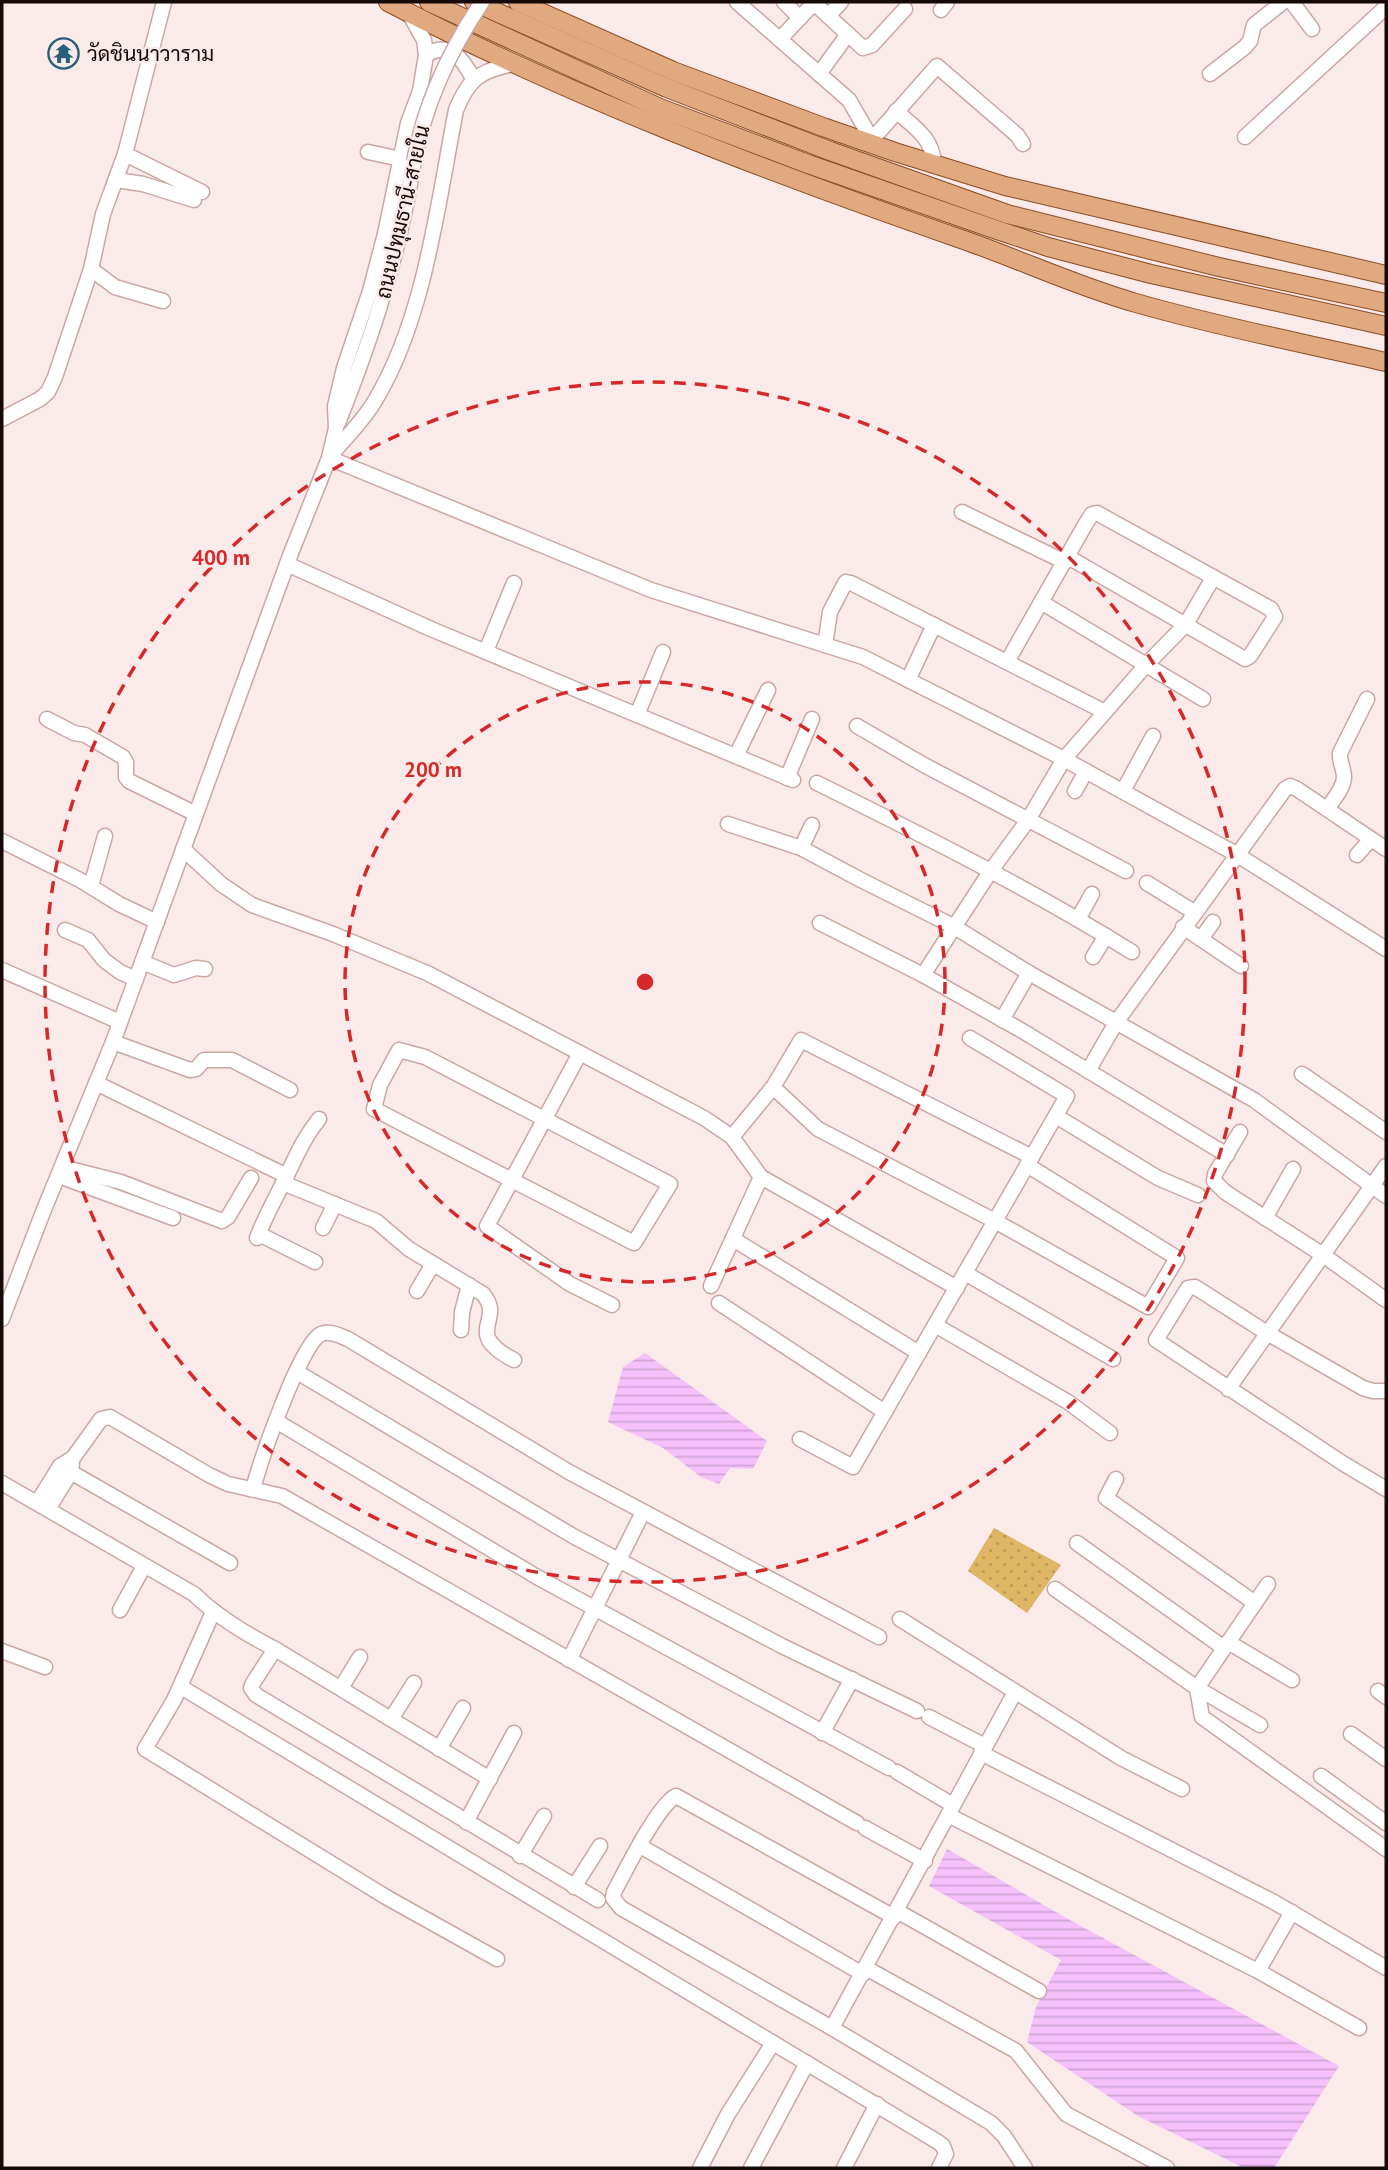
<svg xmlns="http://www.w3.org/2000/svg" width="1388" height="2170" viewBox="0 0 1388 2170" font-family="'PT Sans',Sarabun,sans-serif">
	<defs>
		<pattern id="park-dots" width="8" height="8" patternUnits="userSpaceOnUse" patternTransform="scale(1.75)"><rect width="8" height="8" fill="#dfb664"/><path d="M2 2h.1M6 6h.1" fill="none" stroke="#bf9b55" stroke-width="1.8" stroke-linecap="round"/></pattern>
		<pattern id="water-rules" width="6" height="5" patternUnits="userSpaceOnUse" patternTransform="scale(1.75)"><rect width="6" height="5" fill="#f5c0fb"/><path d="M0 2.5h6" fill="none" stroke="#d1a4d6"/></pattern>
	</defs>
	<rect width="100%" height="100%" fill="#faeae9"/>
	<polygon fill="url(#park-dots)" points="994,1528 1061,1565 1027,1613 968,1571"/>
	<g fill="url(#water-rules)">
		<polygon points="645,1353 767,1441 753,1469 730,1468 719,1484 701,1477 663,1448 608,1422 623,1367"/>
		<polygon points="947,1849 1068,1919 1339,2066 1274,2168 1244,2168 1138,2116 1027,2042 1036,2007 1061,1960 929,1886"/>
	</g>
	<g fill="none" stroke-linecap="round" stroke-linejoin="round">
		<defs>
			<g id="minor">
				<polyline points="737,2 849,100 868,133 869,143"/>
				<polyline points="784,2 800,18"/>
				<polyline points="813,2 863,48 872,45 905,9"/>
				<polyline points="1292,2 1312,29"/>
				<polyline points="941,10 947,2"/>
				<polyline points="828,16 841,2"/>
				<polyline points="780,39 814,3"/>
				<path d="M 426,55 C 449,40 464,60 473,79"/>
				<polyline points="819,74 848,34"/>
				<polyline points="1210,74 1245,47 1250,41 1254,25 1283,2"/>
				<path d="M 896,111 C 914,127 933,138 934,164"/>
				<polyline points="1245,137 1386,7"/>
				<polyline points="869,143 937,66 1017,135 1023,144"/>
				<polyline points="368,152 401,159"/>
				<polyline points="125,154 202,192"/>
				<polyline points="117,180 143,184 194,200"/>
				<polyline points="91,269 115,287 163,301"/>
				<polyline points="2,419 40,399 48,392 55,377 91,269 103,214 125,154 164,2"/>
				<path d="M 338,423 C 373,335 399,255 414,161"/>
				<path d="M 332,454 C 347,436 365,419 376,399 C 425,317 438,202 456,110 C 469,78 480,71 513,64"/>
				<polyline points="329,458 651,590 863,657 1064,759 1236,854 1386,949"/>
				<polyline points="962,512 1065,562"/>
				<polyline points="287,564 431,629 793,780"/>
				<polyline points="1041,602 1203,699"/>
				<polyline points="825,645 830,612 844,585 846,582 851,583 1105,712"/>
				<polyline points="486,651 514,583"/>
				<polyline points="1007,662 1085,525 1092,514 1097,513 1271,609 1275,617 1250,656 1245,659 1068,557"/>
				<polyline points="908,680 934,625"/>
				<polyline points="637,715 663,652"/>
				<polyline points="47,719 74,733 85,735 123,757 126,762 126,777 129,781 196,814"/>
				<polyline points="857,726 924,765 1126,871"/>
				<polyline points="736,756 768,690"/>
				<polyline points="787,778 812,719"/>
				<path d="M 817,783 C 924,836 1031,889 1132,952"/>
				<polyline points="1075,791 1086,771"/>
				<polyline points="1123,791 1153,736"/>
				<path d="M 1327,809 C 1333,800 1344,788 1344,777 C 1344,768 1339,762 1340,753 L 1367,699"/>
				<polyline points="728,824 801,848 861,880 953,926 1029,973 1254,1100 1386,1196"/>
				<polyline points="2,841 80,880 119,904 157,922"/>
				<polyline points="801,848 812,825"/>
				<polyline points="183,849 221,884 252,905 333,934 427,973 704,1118 732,1137 761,1177 957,1288"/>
				<polyline points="1357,855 1370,840"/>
				<polyline points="1147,883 1194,912"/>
				<polyline points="91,886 105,836"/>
				<polyline points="1078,919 1092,894"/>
				<polyline points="820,923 923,975 1019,1029 1227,1155"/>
				<polyline points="1183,927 1241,966"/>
				<polyline points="65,930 88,940 104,960 120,972 136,979"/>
				<polyline points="1201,939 1213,922"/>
				<polyline points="1093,957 1106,936"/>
				<polyline points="142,962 174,975 196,968 205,969"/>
				<polyline points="2,970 120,1022"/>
				<polyline points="923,975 990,872 1028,820 1064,759 1146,665 1186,624 1213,578"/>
				<polyline points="1002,1020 1029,973"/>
				<polyline points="113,1042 190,1070 196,1069 204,1060 232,1060 290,1090"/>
				<polygon points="399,1050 425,1057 670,1184 634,1243 374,1109 380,1085"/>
				<polyline points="580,1053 487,1226 570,1284 612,1305"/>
				<polyline points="1088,1071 1117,1021 1285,789 1290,786 1297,789 1386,849"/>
				<polyline points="1302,1074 1386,1132"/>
				<polyline points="96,1083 287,1176"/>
				<polyline points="773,1087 818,1129 995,1221 1148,1307 1177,1258 1027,1165"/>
				<polyline points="1056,1116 1158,1178 1198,1195"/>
				<polyline points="1240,1132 1215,1174 1214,1181 1225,1192 1323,1255 1386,1300"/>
				<polyline points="732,1137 773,1087 801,1040 1032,1157"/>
				<polyline points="62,1167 121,1182 222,1221 228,1217 251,1178"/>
				<polyline points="59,1176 173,1218"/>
				<path d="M 283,1183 L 376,1221 L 409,1249 L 483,1294 C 506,1321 461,1332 514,1360"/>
				<polyline points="1265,1218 1293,1169"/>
				<polyline points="323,1228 335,1204"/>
				<polyline points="259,1234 315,1262"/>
				<path d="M 257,1238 C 265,1216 276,1198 286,1177 C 297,1155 303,1139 319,1119"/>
				<polyline points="733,1239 919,1353"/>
				<polyline points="965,1273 1113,1359"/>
				<polyline points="711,1286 761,1177"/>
				<polyline points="417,1291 433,1264"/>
				<polyline points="719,1303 885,1412"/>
				<polyline points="2,1319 43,1212 113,1042 291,553 329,458 336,428 335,406 344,368 370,291 385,234 408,123 420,91 426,55 424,40 409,13"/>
				<polyline points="935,1325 1068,1402 1110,1433"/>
				<polyline points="461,1330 462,1312 469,1285"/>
				<polyline points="297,1372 573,1536 782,1646 917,1711"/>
				<polyline points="1228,1389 1386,1166"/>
				<polyline points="1386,1391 1373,1391 1363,1388 1267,1333 1195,1287 1188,1288 1156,1340 1344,1464 1386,1489"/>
				<polyline points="276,1421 537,1577 889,1768"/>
				<polyline points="800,1439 853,1467 1067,1096 970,1038"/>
				<polyline points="60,1466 230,1563"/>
				<polyline points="1116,1479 1106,1498 1255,1603"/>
				<path d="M 2,1483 L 194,1594 C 217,1617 246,1634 275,1649 L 253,1683 L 251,1688 L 256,1695 L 598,1900"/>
				<path d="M 253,1489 C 260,1463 300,1344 321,1334 C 330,1330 340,1336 348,1339 L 569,1472 L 879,1637"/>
				<polyline points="37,1503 60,1466 73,1458 101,1419 110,1417 209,1475 228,1484 282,1496 857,1823"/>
				<polyline points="48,1509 71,1472 72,1463"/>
				<polyline points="1077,1543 1224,1648"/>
				<polyline points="1055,1589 1197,1688 1202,1717 1386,1849"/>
				<polyline points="120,1610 144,1566"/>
				<polyline points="213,1612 174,1700 145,1749 386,1897 497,1959"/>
				<polyline points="900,1619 1121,1758 1182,1789"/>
				<polyline points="1228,1642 1292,1680"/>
				<polyline points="275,1649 490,1779"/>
				<polyline points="2,1651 45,1667"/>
				<polyline points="569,1660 643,1512"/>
				<polyline points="181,1687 938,2142 943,2146 946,2154 939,2168"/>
				<polyline points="341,1688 360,1657"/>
				<polyline points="1378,1691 1386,1697"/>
				<polyline points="929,1717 985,1746"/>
				<polyline points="391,1719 414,1683"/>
				<polyline points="1260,1725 1197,1688 1268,1584"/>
				<polyline points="822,1733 852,1679"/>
				<polyline points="1351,1734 1386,1759"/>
				<polyline points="439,1749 463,1708"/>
				<polyline points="981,1753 1274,1902 1386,1968"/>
				<polyline points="897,1772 953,1805"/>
				<polyline points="1321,1776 1386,1823"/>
				<polyline points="948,1815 1258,1971 1359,2028"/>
				<polyline points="466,1822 514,1733"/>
				<polyline points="865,1828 925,1861"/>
				<polyline points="640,1846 863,1974"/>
				<polyline points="520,1856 544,1816"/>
				<polyline points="574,1887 600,1846"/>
				<polyline points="897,1911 1039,1991"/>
				<path d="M 894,1917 L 676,1796 C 657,1806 626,1870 614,1892 L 613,1898 L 621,1908 L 832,2028 L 991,2123 L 1004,2136 L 1025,2168"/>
				<polyline points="866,1968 1016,2051 1066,2114 1167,2168"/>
				<polyline points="1258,1971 1292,1912"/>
				<polyline points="832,2028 1015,1692"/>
				<polyline points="700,2168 728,2114 773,2043"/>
				<polyline points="751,2168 807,2063"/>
				<polyline points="844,2168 877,2104"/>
			</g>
			<g id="major">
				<path d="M 388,2 C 571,97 765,171 961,239 C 1019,259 1076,286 1136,303 C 1219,327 1303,343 1386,362"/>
				<polyline points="429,2 660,108 808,164 997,230 1048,247 1151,274 1386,326"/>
				<polyline points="474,2 667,88 830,151 1007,214 1219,267 1386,303"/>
				<polyline points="518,2 673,71 823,127 895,152 1005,186 1386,275"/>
			</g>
		</defs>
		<use href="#minor" stroke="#cba7a4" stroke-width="17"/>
		<use href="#major" stroke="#8c4c20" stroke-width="20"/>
		<use href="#minor" stroke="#fff" stroke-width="14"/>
		<use href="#major" stroke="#e0a980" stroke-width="18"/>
		<defs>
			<path id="minor-bridge" d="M 414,161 C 425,103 450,50 482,2"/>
		</defs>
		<use href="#minor-bridge" stroke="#cba7a4" stroke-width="17" stroke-linecap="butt"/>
		<use href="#minor-bridge" stroke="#fff" stroke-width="14"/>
	</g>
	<g fill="none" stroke="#d62828" stroke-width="3.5" stroke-dasharray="12 9">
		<circle cx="645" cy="982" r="300"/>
		<circle cx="645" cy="982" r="600"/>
	</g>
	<defs>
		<symbol id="temple-ring" viewBox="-11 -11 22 22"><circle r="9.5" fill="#faeae9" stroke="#285f7a" stroke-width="1.5"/><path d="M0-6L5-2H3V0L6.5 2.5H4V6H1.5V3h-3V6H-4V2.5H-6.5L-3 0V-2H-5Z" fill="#285f7a"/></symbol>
	</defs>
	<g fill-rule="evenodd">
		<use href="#temple-ring" x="46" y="36" width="35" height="35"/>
	</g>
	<g text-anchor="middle" stroke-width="5" stroke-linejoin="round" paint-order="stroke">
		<g font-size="21" fill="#160a09" stroke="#faeae9" text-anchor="start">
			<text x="87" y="61">วัดชินนาวาราม</text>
		</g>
		<g font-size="21" fill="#160a09" stroke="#faeae9">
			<text transform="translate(403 212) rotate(-77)" y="7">ถนนปทุมธานี-สายใน</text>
		</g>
	</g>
	<circle cx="645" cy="982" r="10" fill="#d62828" stroke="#faeae9" stroke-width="3.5"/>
	<g font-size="21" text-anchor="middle" font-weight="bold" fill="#d62828" stroke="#faeae9" stroke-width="5" stroke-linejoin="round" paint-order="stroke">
		<text x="221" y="565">400 m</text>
		<text x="433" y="777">200 m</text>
	</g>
	<rect width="1388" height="2170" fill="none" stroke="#160a09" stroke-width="7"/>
</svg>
